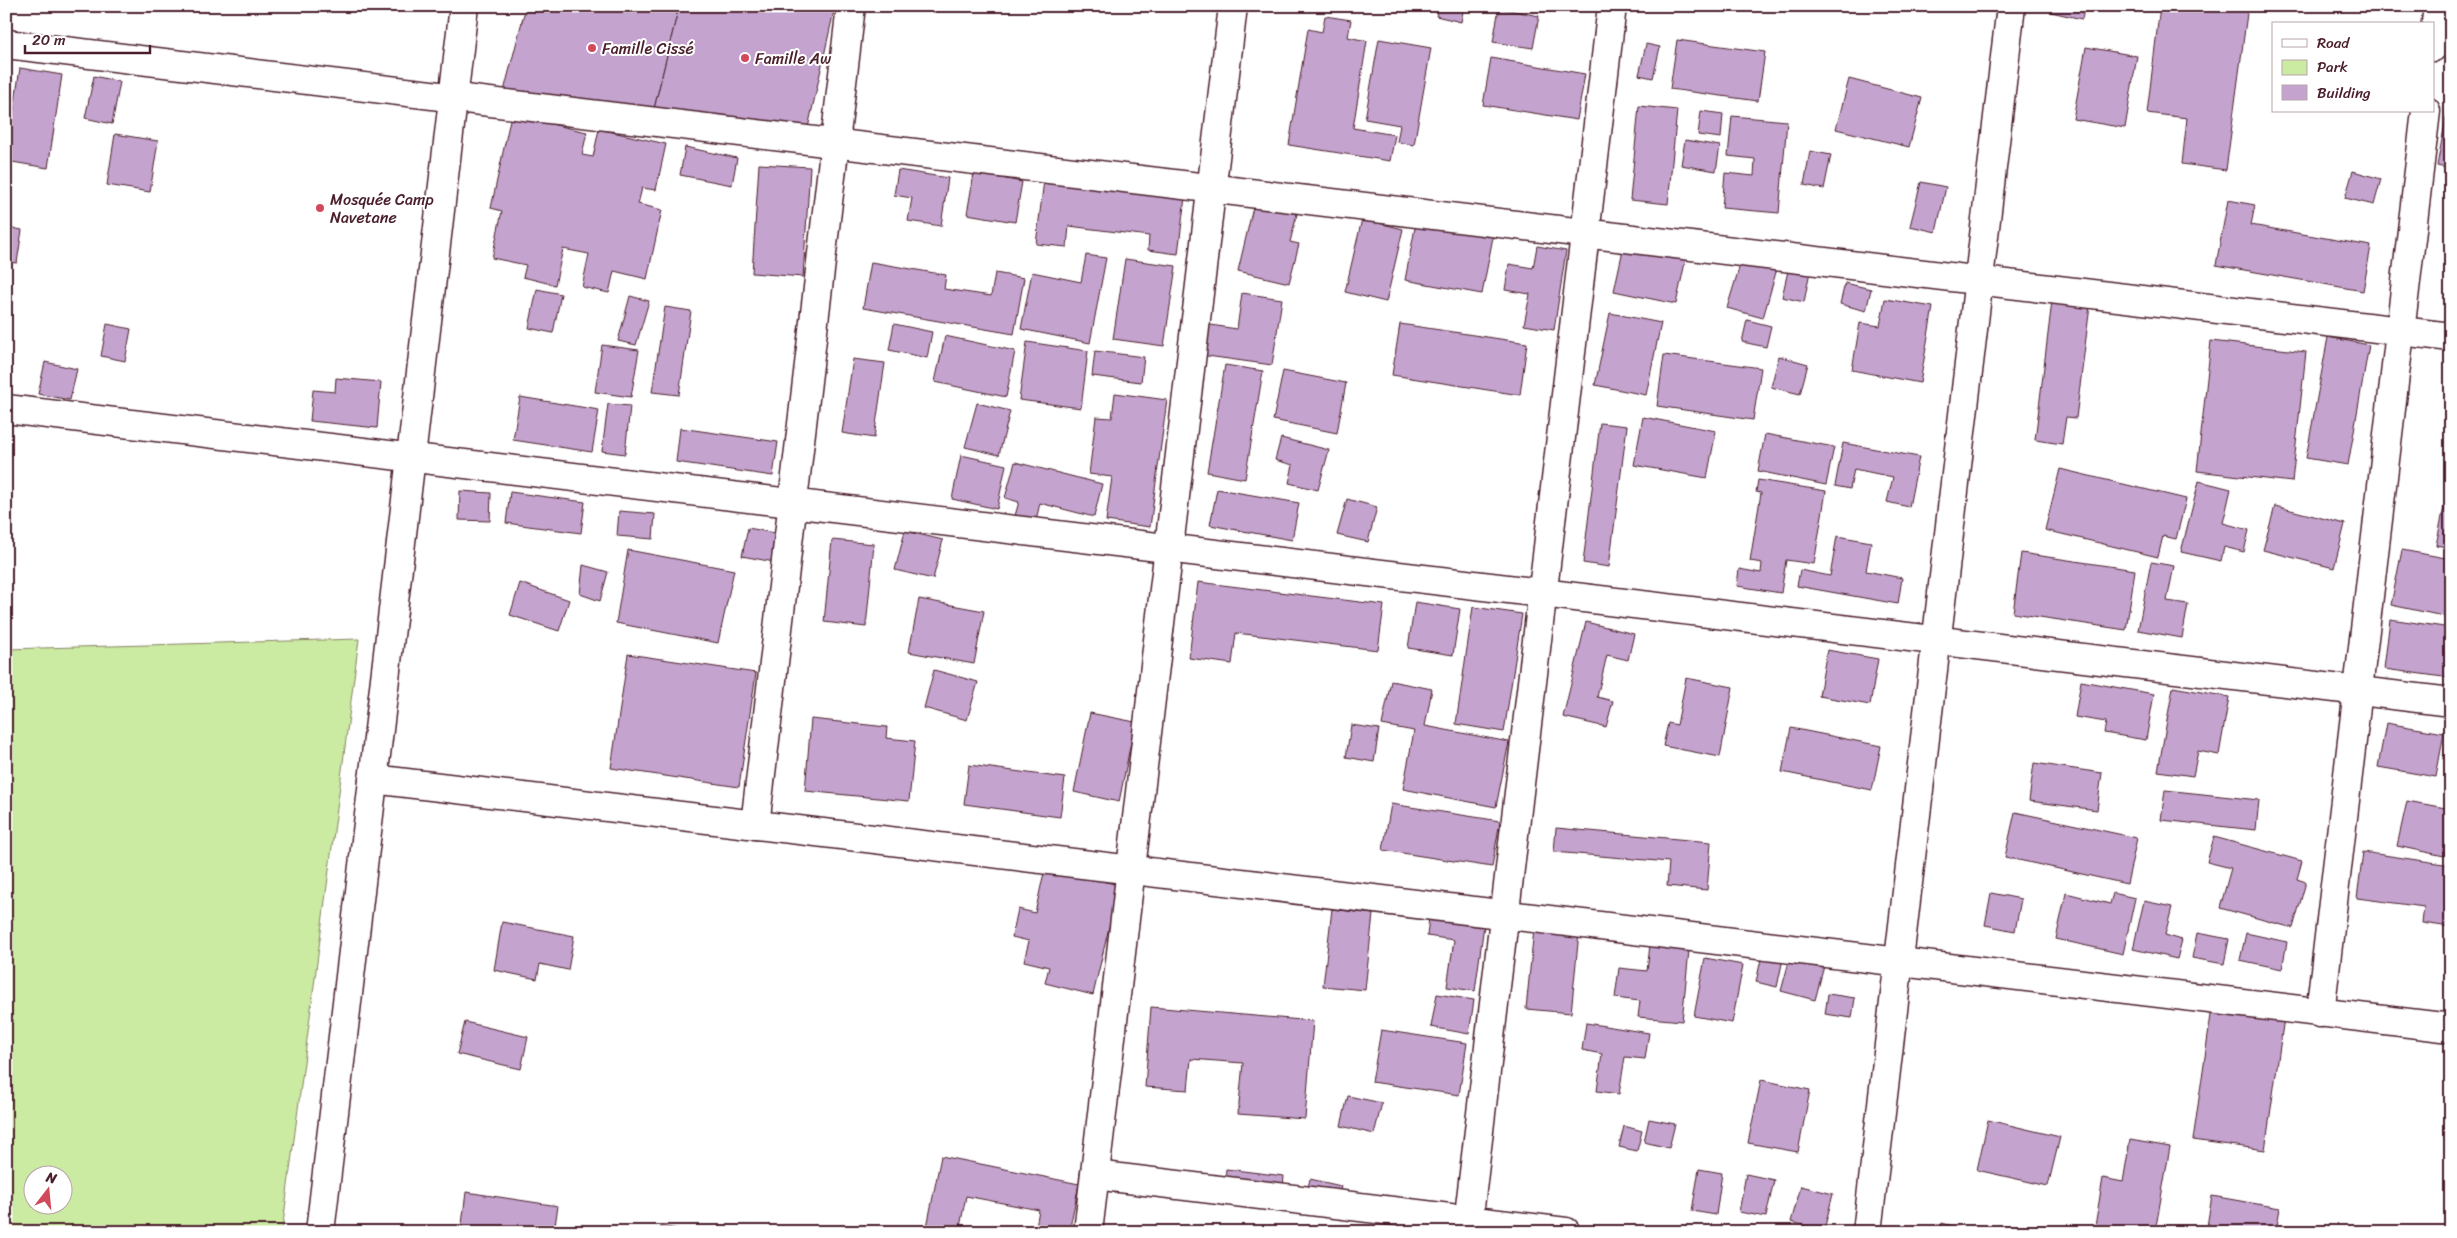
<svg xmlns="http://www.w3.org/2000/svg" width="2457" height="1238" viewBox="0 0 2457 1238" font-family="Sriracha,sans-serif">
	<rect width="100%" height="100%" fill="#fff"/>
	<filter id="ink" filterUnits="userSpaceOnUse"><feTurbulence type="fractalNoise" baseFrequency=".02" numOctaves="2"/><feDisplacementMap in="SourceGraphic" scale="10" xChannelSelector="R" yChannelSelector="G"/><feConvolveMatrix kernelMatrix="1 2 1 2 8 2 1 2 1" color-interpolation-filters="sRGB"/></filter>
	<g filter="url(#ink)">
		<path fill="#cbeaa2" stroke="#8a8466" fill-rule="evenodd" d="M 359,639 L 282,1232 L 6,1232 L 6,649 ZM 32,1176 L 62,1176 L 62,1206 L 32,1206 Z"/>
		<g fill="#c4a4cf" stroke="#4a1f2b">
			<polygon points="526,6 679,6 654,109 504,91"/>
			<polygon points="679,6 835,6 808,128 654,109"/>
			<polygon points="1439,6 1464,6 1461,22 1436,16"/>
			<polygon points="2053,6 2085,6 2082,19 2051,12"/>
			<polygon points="2160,6 2248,6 2226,170 2182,164 2187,118 2147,113"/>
			<polygon points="1499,8 1539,16 1533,48 1493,42"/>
			<polygon points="1325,16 1351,20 1348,37 1367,41 1353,128 1395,135 1390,161 1289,145 1308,29 1322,32"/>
			<polygon points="1379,39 1431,48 1414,145 1397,142 1400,125 1365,119"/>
			<polygon points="1677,40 1765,52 1758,101 1670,89"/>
			<polygon points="1646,44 1660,47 1653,78 1639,75"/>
			<polygon points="2086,47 2137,56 2125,128 2073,119"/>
			<polygon points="1491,58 1585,74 1577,120 1483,105"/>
			<polygon points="20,68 62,75 48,168 6,161"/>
			<polygon points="94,76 120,82 112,124 85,118"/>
			<polygon points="1849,79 1922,98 1909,147 1836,129"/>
			<polygon points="2451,91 2451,169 2437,166"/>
			<polygon points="1639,106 1677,110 1668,204 1630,200"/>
			<polygon points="1701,111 1723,114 1721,138 1698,135"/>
			<polygon points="511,115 587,132 582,155 593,157 599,129 666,144 656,190 642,188 638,204 662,210 647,279 614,271 609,293 582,287 589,254 563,249 555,285 523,277 526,265 492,258 502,211 491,208"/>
			<polygon points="1732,116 1787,121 1779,213 1722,208 1725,173 1754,176 1755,159 1728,156"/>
			<polygon points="115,134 158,141 150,192 107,185"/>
			<polygon points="1685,140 1720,146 1716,171 1681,165"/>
			<polygon points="685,147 737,158 732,185 680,175"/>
			<polygon points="1810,151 1831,155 1824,189 1804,185"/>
			<polygon points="759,164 810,167 803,277 752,273"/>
			<polygon points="898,170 948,178 941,226 908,221 912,198 894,195"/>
			<polygon points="2353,171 2381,179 2374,205 2345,198"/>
			<polygon points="974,173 1022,182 1015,222 967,214"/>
			<polygon points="1044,180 1185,197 1178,254 1148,250 1149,236 1069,226 1067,247 1036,244"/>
			<polygon points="1921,182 1946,187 1936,232 1910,226"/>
			<polygon points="2228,200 2255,205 2251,225 2371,246 2363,291 2216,265"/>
			<polygon points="1254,203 1297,214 1290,242 1299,244 1289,283 1238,271"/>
			<polygon points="1362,219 1403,229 1386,302 1345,292"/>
			<polygon points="1416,223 1493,237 1482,294 1405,280"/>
			<polygon points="6,227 22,230 17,263 6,262"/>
			<polygon points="1624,245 1686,258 1676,304 1614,291"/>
			<polygon points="1537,246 1566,251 1554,330 1524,325 1530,294 1505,290 1509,264 1533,268"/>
			<polygon points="1086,255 1106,258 1090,343 1021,329 1032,272 1081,282"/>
			<polygon points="1743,255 1778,265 1763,318 1727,308"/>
			<polygon points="1125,259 1176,266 1164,346 1113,339"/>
			<polygon points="871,262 946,275 944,289 991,296 995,273 1024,278 1014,334 863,308"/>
			<polygon points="1790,262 1811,266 1804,302 1782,297"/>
			<polygon points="1845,283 1871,289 1866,311 1840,304"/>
			<polygon points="537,289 561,294 553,333 529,328"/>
			<polygon points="1242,293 1282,299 1272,365 1200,355 1204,324 1237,329"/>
			<polygon points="2053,293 2091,298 2076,418 2066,417 2062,444 2035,440"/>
			<polygon points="630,296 649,301 636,345 618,341"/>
			<polygon points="1885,299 1933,307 1920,383 1852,370 1860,323 1880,326"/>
			<polygon points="665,307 691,311 679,395 652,392"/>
			<polygon points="1610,313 1661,323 1646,395 1595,385"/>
			<polygon points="1747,320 1771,326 1766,347 1742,342"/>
			<polygon points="107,324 131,329 125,361 101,356"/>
			<polygon points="894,324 932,332 927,358 889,350"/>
			<polygon points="1400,324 1527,343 1520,395 1392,375"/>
			<polygon points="945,336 1015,351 1006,397 935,382"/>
			<polygon points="2328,337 2369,345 2348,465 2306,458"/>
			<polygon points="2211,341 2306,352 2292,482 2197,471"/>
			<polygon points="1027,342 1088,351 1081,408 1019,400"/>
			<polygon points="602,345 639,350 631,397 595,392"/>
			<polygon points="1095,351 1144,357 1141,382 1092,376"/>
			<polygon points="1664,355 1761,368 1753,420 1657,406"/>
			<polygon points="1779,356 1808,364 1800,394 1771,387"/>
			<polygon points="853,359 885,363 874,438 842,433"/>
			<polygon points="45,362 77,369 70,400 38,394"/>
			<polygon points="1225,365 1263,371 1245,479 1207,472"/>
			<polygon points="1283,371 1346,383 1337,433 1273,420"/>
			<polygon points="336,378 381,382 377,428 310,421 313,390 335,392"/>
			<polygon points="1115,393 1167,400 1150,527 1106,521 1112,477 1089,474 1096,417 1112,418"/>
			<polygon points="520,397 599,410 592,452 513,440"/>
			<polygon points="977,403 1010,411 999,455 965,447"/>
			<polygon points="608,404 630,406 625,454 602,451"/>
			<polygon points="1643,417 1716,431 1707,478 1634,465"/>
			<polygon points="1600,423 1627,426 1609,567 1583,563"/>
			<polygon points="680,428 778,442 773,476 676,462"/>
			<polygon points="1765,434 1834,447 1826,485 1758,471"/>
			<polygon points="1281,438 1329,450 1318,490 1289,483 1293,465 1275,460"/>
			<polygon points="1843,443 1919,457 1909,507 1887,502 1893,477 1854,469 1850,489 1835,486"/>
			<polygon points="961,455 1006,465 997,509 952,499"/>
			<polygon points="1015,462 1102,484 1094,517 1040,503 1035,525 1014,519 1019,502 1005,498"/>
			<polygon points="2060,469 2186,499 2176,539 2163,536 2158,557 2045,530"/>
			<polygon points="1758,480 1826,491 1814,564 1786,560 1781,593 1737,586 1739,569 1761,573 1762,563 1750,561 1761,493 1756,492"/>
			<polygon points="2199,481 2231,489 2223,523 2249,530 2244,552 2224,547 2221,561 2181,552"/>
			<polygon points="1217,489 1299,503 1292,540 1210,525"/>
			<polygon points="460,491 491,493 490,521 459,520"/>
			<polygon points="510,492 585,502 581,533 506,523"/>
			<polygon points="1347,499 1377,507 1368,542 1337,535"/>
			<polygon points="2275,506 2345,524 2334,568 2263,550"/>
			<polygon points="2444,507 2451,509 2451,548 2436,545"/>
			<polygon points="619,511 655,514 653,539 617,536"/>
			<polygon points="748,528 780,534 774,562 742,556"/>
			<polygon points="905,531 943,540 933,579 895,570"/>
			<polygon points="1837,536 1871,542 1866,571 1902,578 1898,604 1797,586 1800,570 1830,576"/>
			<polygon points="832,540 874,544 866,627 824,622"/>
			<polygon points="628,550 734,570 718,643 616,623"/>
			<polygon points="2402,550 2451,559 2451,603 2448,617 2391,605"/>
			<polygon points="2021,553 2135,570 2126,630 2013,613"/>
			<polygon points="2151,562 2174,566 2167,601 2188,604 2182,638 2138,630"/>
			<polygon points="583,565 608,572 600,601 580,594"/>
			<polygon points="1198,582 1384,605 1378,650 1236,633 1232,664 1189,658"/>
			<polygon points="520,583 569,600 559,631 510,615"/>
			<polygon points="919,599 984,611 974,664 909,652"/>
			<polygon points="1415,602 1460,609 1453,655 1408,648"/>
			<polygon points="1473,607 1522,614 1504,732 1456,724"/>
			<polygon points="2390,619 2451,628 2451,678 2384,669"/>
			<polygon points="1586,622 1634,634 1628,660 1607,655 1597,697 1613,701 1606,727 1563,717"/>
			<polygon points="1827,650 1878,659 1870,705 1819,696"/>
			<polygon points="628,654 756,673 739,787 611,768"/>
			<polygon points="934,670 978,682 967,720 924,708"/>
			<polygon points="1686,678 1733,687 1720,757 1663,746 1668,723 1677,725"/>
			<polygon points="1391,681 1432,689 1425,726 1509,742 1496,807 1403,789 1414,731 1382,725"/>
			<polygon points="2081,681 2154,694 2146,740 2104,733 2106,722 2075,717"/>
			<polygon points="2173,687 2229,697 2219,755 2198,751 2193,776 2158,771"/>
			<polygon points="1090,713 1135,722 1119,802 1074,792"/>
			<polygon points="811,719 887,727 886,738 915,741 909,801 805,791"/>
			<polygon points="2386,723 2444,733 2436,777 2378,767"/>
			<polygon points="1351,725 1379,729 1374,762 1346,757"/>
			<polygon points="1791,728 1881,746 1872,790 1782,772"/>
			<polygon points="2034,763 2102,773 2097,810 2029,801"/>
			<polygon points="969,765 1065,778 1060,817 964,804"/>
			<polygon points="2165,790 2259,800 2256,830 2161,820"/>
			<polygon points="2407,801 2451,809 2451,826 2444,856 2397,846"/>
			<polygon points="1391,804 1500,821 1492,867 1383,850"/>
			<polygon points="2015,812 2137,838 2127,884 2005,857"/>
			<polygon points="1556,828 1711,842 1707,890 1667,886 1669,862 1554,852"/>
			<polygon points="2214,837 2302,861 2297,879 2306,882 2293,928 2220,908 2231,868 2207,862"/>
			<polygon points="2363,852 2451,865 2451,927 2422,923 2424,907 2357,898"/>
			<polygon points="1045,868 1119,885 1093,995 1045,983 1049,967 1024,961 1029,941 1012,937 1018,909 1035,913"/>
			<polygon points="1991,893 2021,899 2015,931 1985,925"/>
			<polygon points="2066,893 2110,904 2113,893 2135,898 2123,954 2056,939"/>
			<polygon points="2144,901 2172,907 2165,935 2182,940 2177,959 2133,949"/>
			<polygon points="1332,909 1373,914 1365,990 1323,986"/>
			<polygon points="1429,917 1484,925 1475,991 1447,987 1454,940 1427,936"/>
			<polygon points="502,922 574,936 568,970 540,964 537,979 494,970"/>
			<polygon points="1534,929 1579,933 1571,1013 1526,1009"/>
			<polygon points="2197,933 2229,939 2224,964 2192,958"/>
			<polygon points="2246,933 2287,942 2282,969 2240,960"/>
			<polygon points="1651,936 1690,940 1682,1021 1638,1017 1640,1001 1615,998 1619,968 1647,971"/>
			<polygon points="1763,950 1784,954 1777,987 1756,982"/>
			<polygon points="1705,958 1743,965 1732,1023 1694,1016"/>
			<polygon points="1790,958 1824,966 1815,1000 1781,991"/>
			<polygon points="1437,994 1474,1000 1469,1034 1431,1027"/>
			<polygon points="1828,994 1855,998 1852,1018 1825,1014"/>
			<polygon points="1151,1007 1313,1021 1305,1119 1238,1114 1243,1063 1191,1059 1188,1090 1145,1087"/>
			<polygon points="2212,1008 2284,1018 2265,1150 2193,1140"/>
			<polygon points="465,1022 528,1037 521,1069 457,1054"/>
			<polygon points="1586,1023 1649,1033 1645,1059 1625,1057 1619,1094 1597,1091 1602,1054 1582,1050"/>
			<polygon points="1381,1030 1467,1043 1459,1095 1372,1082"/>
			<polygon points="1761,1080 1810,1090 1798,1152 1748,1143"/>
			<polygon points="1348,1096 1382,1103 1374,1134 1341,1126"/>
			<polygon points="1649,1119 1675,1124 1669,1148 1644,1142"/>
			<polygon points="1988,1120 2060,1137 2048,1186 1977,1170"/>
			<polygon points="1624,1126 1642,1131 1637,1151 1619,1147"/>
			<polygon points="2130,1140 2170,1147 2155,1232 2094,1232 2103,1178 2123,1182"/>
			<polygon points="941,1156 1079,1184 1069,1232 1035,1232 1039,1210 966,1196 959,1232 926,1232"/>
			<polygon points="1226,1169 1284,1176 1281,1209 1223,1200"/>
			<polygon points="1699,1169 1722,1173 1716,1215 1692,1211"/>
			<polygon points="1746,1174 1774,1180 1766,1217 1739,1212"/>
			<polygon points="1310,1179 1341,1186 1334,1216 1303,1209"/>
			<polygon points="1801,1186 1833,1194 1824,1230 1791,1222"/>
			<polygon points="466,1192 558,1206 554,1232 461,1232"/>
			<polygon points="2212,1196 2280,1208 2276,1232 2206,1232"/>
			<polygon points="1942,1223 1973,1232 1940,1232"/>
			<polygon points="661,1226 683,1230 682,1232 660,1232"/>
		</g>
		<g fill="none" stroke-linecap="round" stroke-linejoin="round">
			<defs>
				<g id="minor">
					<polyline points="6,44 2451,337"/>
					<polyline points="2433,47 2438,6"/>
					<polyline points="6,409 2451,702"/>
					<polyline points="373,779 2451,1028"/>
					<polyline points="755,825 851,6"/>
					<polyline points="2320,1013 2426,111"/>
					<polyline points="1095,1175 1566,1232"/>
					<polyline points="320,1232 464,6"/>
					<polyline points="1088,1232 1233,6"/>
					<polyline points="1467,1232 1612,6"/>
					<polyline points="1867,1232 2011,6"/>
				</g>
			</defs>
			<use href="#minor" stroke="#4a1f2b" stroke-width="31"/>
			<use href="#minor" stroke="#fff" stroke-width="28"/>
		</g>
	</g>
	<g fill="#d1495b" stroke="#fff" stroke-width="2">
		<circle cx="592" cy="48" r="5"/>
		<circle cx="745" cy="58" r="5"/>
		<circle cx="320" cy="208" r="5"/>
	</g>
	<g text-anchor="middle" stroke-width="4" stroke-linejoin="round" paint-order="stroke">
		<g font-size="16" fill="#4a1f2b" stroke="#fff" text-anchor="start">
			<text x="602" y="54">Famille Cissé</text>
			<text x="755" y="64">Famille Aw</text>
			<text x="330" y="205">Mosquée Camp<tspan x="330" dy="18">Navetane</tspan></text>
		</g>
	</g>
	<rect width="2457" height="1238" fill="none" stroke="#fff" stroke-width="25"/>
	<rect x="12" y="12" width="2432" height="1213" fill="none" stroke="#4a1f2b" stroke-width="2" filter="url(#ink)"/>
	<rect x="2272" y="22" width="162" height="90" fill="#ffffff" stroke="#b7a5aa"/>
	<rect x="2282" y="39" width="25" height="8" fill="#ffffff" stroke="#b7a5aa"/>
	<text x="2317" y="48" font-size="15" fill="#4a1f2b">Road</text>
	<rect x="2282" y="60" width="25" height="15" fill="#cbeaa2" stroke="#b7a5aa"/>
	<text x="2317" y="72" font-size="15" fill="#4a1f2b">Park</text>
	<rect x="2282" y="85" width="25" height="15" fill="#c4a4cf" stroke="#b7a5aa"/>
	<text x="2317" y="98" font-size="15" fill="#4a1f2b">Building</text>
	<g transform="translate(48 1190) rotate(16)"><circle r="24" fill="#ffffff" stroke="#b7a5aa"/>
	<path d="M0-4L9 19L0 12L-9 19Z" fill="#d1495b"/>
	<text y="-8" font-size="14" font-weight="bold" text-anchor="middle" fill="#4a1f2b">N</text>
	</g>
	<path d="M25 45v8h125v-8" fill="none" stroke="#4a1f2b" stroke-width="2.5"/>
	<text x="32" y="45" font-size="15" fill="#4a1f2b" stroke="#ffffff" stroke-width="4" paint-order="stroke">20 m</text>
</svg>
